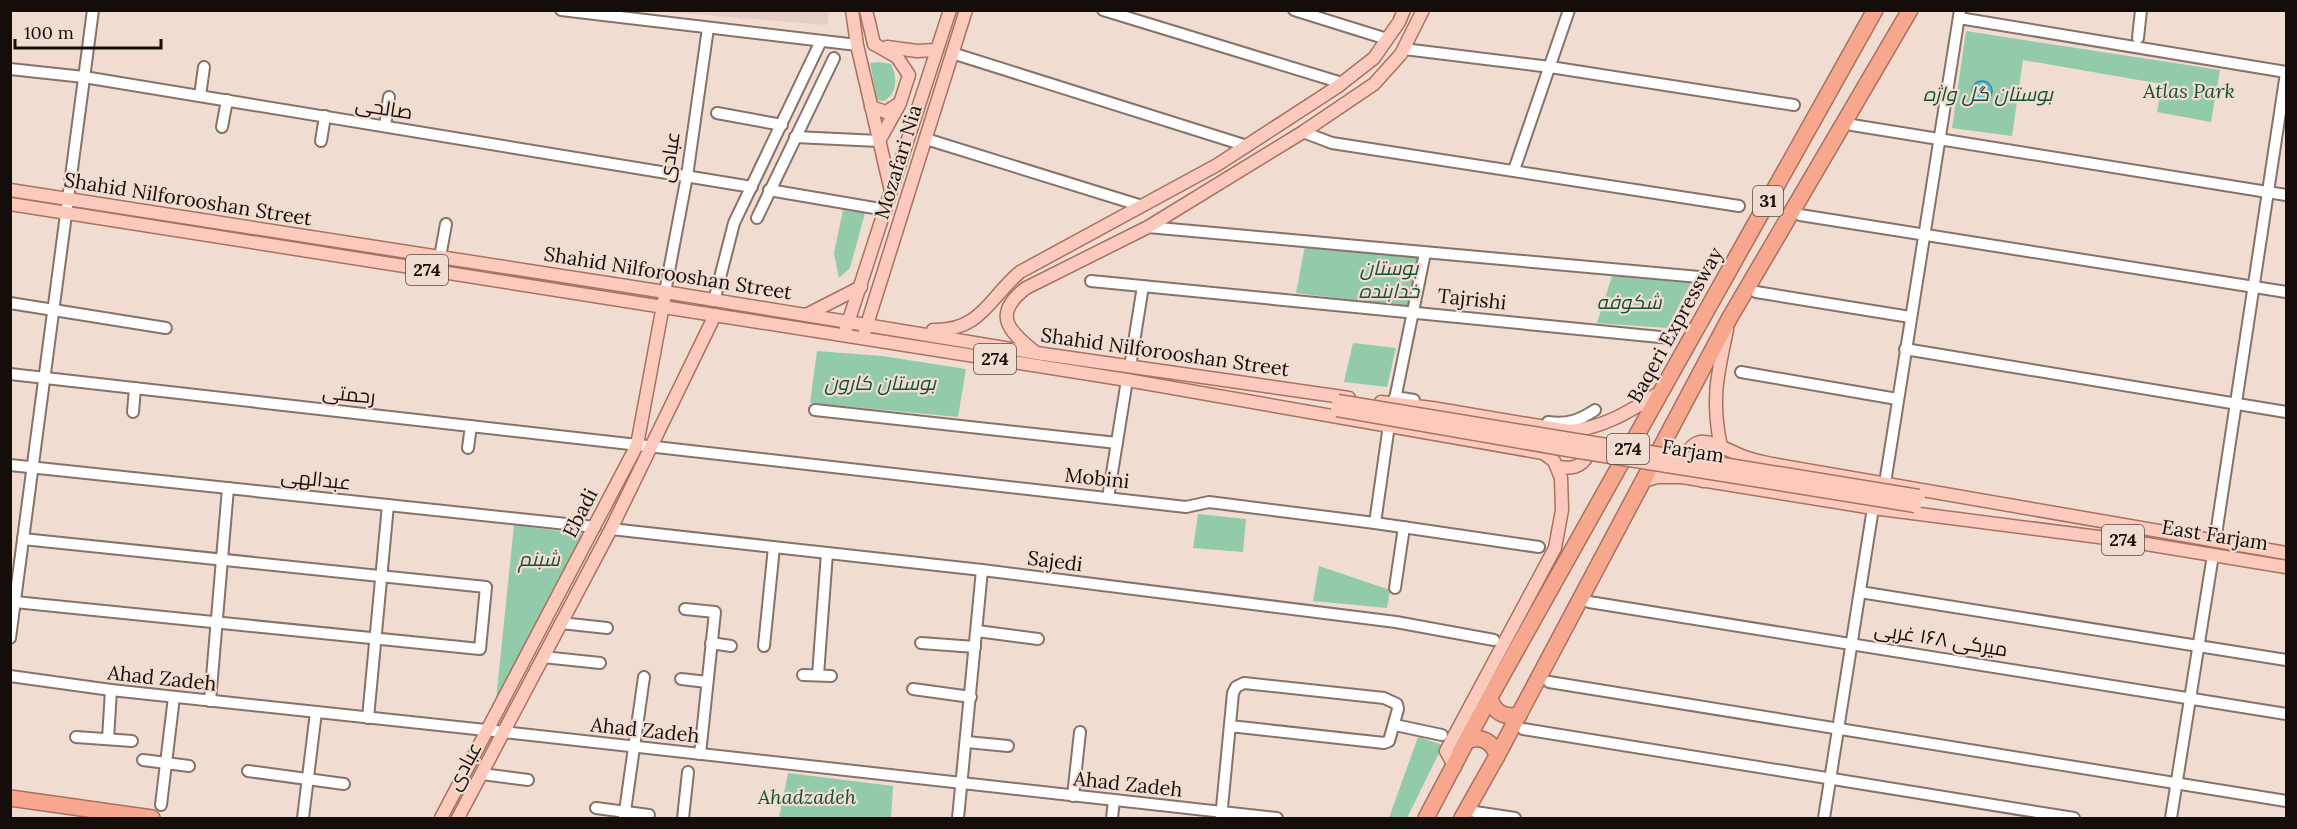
<svg xmlns="http://www.w3.org/2000/svg" width="2297" height="829" viewBox="0 0 2297 829" font-family="Lora,Cairo,serif">
	<rect width="100%" height="100%" fill="#f1dcd1"/>
	<polygon fill="#e6cdc6" points="655,11 829,11 827,25"/>
	<g fill="#93caa9">
		<polygon points="1966,31 2220,70 2211,122 2157,112 2162,84 2023,60 2012,136 1952,128"/>
		<path d="M 879,62 L 891,64 C 897,76 898,93 884,101 L 877,100 L 870,63 Z"/>
		<polygon points="843,210 865,213 850,268 839,278 834,253"/>
		<polygon points="1305,246 1418,257 1408,307 1296,293"/>
		<polygon points="1612,276 1691,283 1667,328 1597,323"/>
		<polygon points="1353,343 1396,348 1387,387 1344,382"/>
		<polygon points="817,351 882,356 966,369 958,417 810,403"/>
		<polygon points="1198,514 1246,519 1243,552 1193,548"/>
		<polygon points="514,525 584,534 496,700"/>
		<polygon points="1319,566 1390,590 1387,608 1313,601"/>
		<polygon points="1418,737 1443,745 1407,818 1389,818"/>
		<polygon points="788,773 893,786 891,818 779,818"/>
	</g>
	<circle fill="#52beda" stroke="#3f899b" stroke-width="1.5" cx="1982" cy="91" r="10"/>
	<g fill="none" stroke-linecap="round" stroke-linejoin="round">
		<defs>
			<g id="minor">
				<polyline points="561,10 857,45"/>
				<polyline points="1103,10 1342,83"/>
				<polyline points="1294,10 1387,39"/>
				<polyline points="1959,18 2286,72"/>
				<polyline points="2138,38 2141,10"/>
				<polyline points="1404,49 1550,67 1794,105"/>
				<polyline points="952,53 1247,146"/>
				<polyline points="10,69 84,77 752,187"/>
				<polyline points="200,96 204,67"/>
				<polyline points="717,113 782,125"/>
				<polyline points="1852,125 2286,195"/>
				<polyline points="385,126 389,97"/>
				<polyline points="222,127 227,100"/>
				<polyline points="1303,132 1332,143 1739,206"/>
				<polyline points="795,137 879,141"/>
				<polyline points="926,139 1142,206"/>
				<polyline points="321,141 325,116"/>
				<polyline points="1514,170 1569,10"/>
				<polyline points="769,190 886,210"/>
				<polyline points="1800,215 2286,292"/>
				<polyline points="757,218 834,58"/>
				<polyline points="1148,227 1699,277"/>
				<polyline points="440,257 446,224"/>
				<polyline points="1091,281 1670,338"/>
				<polyline points="665,292 687,176 708,28"/>
				<polyline points="1756,292 1910,317"/>
				<polyline points="714,301 734,223 821,41"/>
				<polyline points="10,303 166,328"/>
				<polyline points="1905,349 2286,412"/>
				<polyline points="1130,367 1143,286"/>
				<polyline points="1741,372 1897,399"/>
				<polyline points="10,374 1186,507 1209,502 1375,523 1539,547"/>
				<polyline points="1395,397 1414,400"/>
				<polyline points="1394,404 1425,253"/>
				<polyline points="815,410 1117,443"/>
				<polyline points="133,412 135,388"/>
				<path d="M 1548,422 C 1567,425 1580,420 1595,410"/>
				<polyline points="468,448 471,426"/>
				<polyline points="10,465 595,527"/>
				<polyline points="1885,483 1960,10"/>
				<polyline points="1108,498 1127,380"/>
				<polyline points="1375,523 1389,425"/>
				<polyline points="611,529 982,570 1396,622 1494,640"/>
				<polyline points="2215,541 2286,73"/>
				<polyline points="1395,588 1404,527"/>
				<polyline points="1860,592 2286,660"/>
				<polyline points="15,602 480,649 486,587 23,539"/>
				<polyline points="1589,602 2286,714"/>
				<polyline points="685,609 715,612 700,754"/>
				<polyline points="561,623 607,628"/>
				<polyline points="977,631 1038,639"/>
				<polyline points="10,638 93,10"/>
				<polyline points="711,643 731,646"/>
				<polyline points="921,643 975,647"/>
				<polyline points="764,646 774,547"/>
				<polyline points="543,657 600,663"/>
				<polyline points="803,675 831,676"/>
				<polyline points="818,675 827,553"/>
				<polyline points="10,676 111,690 504,732 1277,818"/>
				<polyline points="681,679 707,682"/>
				<polyline points="1549,682 2286,801"/>
				<polyline points="913,689 971,697"/>
				<polyline points="210,701 228,488"/>
				<polyline points="368,718 388,505"/>
				<polyline points="1395,725 1442,735"/>
				<polyline points="1523,729 2074,818"/>
				<polyline points="76,737 132,741"/>
				<polyline points="108,739 111,690"/>
				<polyline points="967,742 1008,746"/>
				<polyline points="143,760 189,766"/>
				<polyline points="248,771 344,784"/>
				<polyline points="482,774 528,780"/>
				<polyline points="1073,796 1080,732"/>
				<polyline points="161,805 174,697"/>
				<polyline points="596,808 649,815"/>
				<polyline points="1475,812 1515,818"/>
				<polyline points="303,818 316,712"/>
				<polyline points="624,818 644,677"/>
				<polyline points="683,818 688,772"/>
				<polyline points="958,818 982,570"/>
				<polyline points="1112,818 1114,800"/>
				<polyline points="1221,818 1233,693 1236,687 1244,683 1384,698 1397,704 1398,709 1389,741 1384,743 1230,726"/>
				<polyline points="1824,818 1873,508"/>
				<polyline points="2171,818 2213,555"/>
			</g>
			<g id="major">
				<polyline points="852,10 857,45 891,191"/>
				<polyline points="866,10 874,44"/>
				<polyline points="887,47 917,51 937,50"/>
				<polyline points="871,107 886,112 900,103 909,75 897,57 874,44"/>
				<polyline points="879,141 899,105"/>
				<polyline points="10,190 665,292 1036,353 1349,398"/>
				<polyline points="10,204 1127,380 1543,453 1554,461 1561,478 1562,510 1555,548 1446,751 1455,767"/>
				<polyline points="808,314 861,287"/>
				<polyline points="846,329 950,10"/>
				<path d="M 933,330 C 981,331 989,298 1020,272 L 1217,165 L 1337,87 L 1374,58 L 1399,22 L 1404,10"/>
				<polyline points="865,331 966,10"/>
				<path d="M 1035,352 C 1008,331 992,314 1026,288 L 1148,227 L 1303,132 L 1374,84 L 1401,54 L 1423,10"/>
				<path d="M 1381,402 L 1432,408 L 1569,431 C 1605,428 1631,410 1661,392"/>
				<path d="M 1721,447 C 1711,401 1717,376 1727,330"/>
				<path d="M 1558,467 C 1571,469 1581,468 1588,455 L 1587,444"/>
				<polyline points="1644,481 1657,477 1682,477 1873,508 2122,540 2286,567"/>
				<path d="M 1703,481 C 1699,479 1691,476 1687,472 C 1679,462 1690,444 1700,442 C 1714,440 1732,453 1745,457 C 1753,460 1763,462 1772,464 L 2286,553"/>
				<polyline points="441,818 637,445 664,300"/>
				<polyline points="458,818 611,529 715,315"/>
			</g>
			<g id="highway">
				<path d="M 1490,697 C 1493,712 1504,718 1519,715"/>
				<path d="M 1469,740 C 1483,736 1493,742 1497,756"/>
				<polyline points="10,798 152,818"/>
				<polyline points="1426,818 1490,697 1875,10"/>
				<polyline points="1462,818 1497,756 1729,319 1910,10"/>
			</g>
		</defs>
		<use href="#minor" stroke="#857268" stroke-width="14"/>
		<use href="#major" stroke="#a87160" stroke-width="15"/>
		<use href="#highway" stroke="#a87160" stroke-width="18"/>
		<use href="#minor" stroke="#fff" stroke-width="10"/>
		<use href="#major" stroke="#fbcabc" stroke-width="12"/>
		<use href="#highway" stroke="#f8a78f" stroke-width="15"/>
		<defs>
			<g id="major-bridge">
				<polyline points="1338,401 1919,496"/>
				<polyline points="1337,410 1567,450 1915,506"/>
			</g>
		</defs>
		<use href="#major-bridge" stroke="#a87160" stroke-width="15" stroke-linecap="butt"/>
		<use href="#major-bridge" stroke="#fbcabc" stroke-width="12"/>
	</g>
	<g text-anchor="middle" stroke-width="4.5" stroke-linejoin="round" paint-order="stroke">
		<g fill="#f1dcd1" stroke="#564b45" stroke-width="1.5">
			<rect x="1753" y="186" width="30" height="30" rx="4.5"/>
			<rect x="406" y="255" width="42" height="30" rx="4.5"/>
			<rect x="974" y="344" width="42" height="30" rx="4.5"/>
			<rect x="1607" y="434" width="42" height="30" rx="4.5"/>
			<rect x="2102" y="525" width="42" height="30" rx="4.5"/>
		</g>
		<g font-size="18" font-weight="bold" fill="#140d09">
			<text x="1768" y="207">31</text>
			<text x="427" y="276">274</text>
			<text x="995" y="365">274</text>
			<text x="1628" y="455">274</text>
			<text x="2123" y="546">274</text>
		</g>
		<g font-size="20" font-style="italic" fill="#135234" stroke="#f1dcd1">
			<text x="2189" y="98">Atlas Park</text>
			<text x="1988" y="101">بوستان گل واژه</text>
			<text x="1389" y="275">بوستان<tspan x="1389" dy="23">خدابنده</tspan></text>
			<text x="1629" y="309">شکوفه</text>
			<text x="880" y="390">بوستان کارون</text>
			<text x="539" y="566">شبنم</text>
			<text x="807" y="804">Ahadzadeh</text>
		</g>
		<g font-size="20" fill="#140d09" stroke="#f1dcd1">
			<text transform="translate(384 108) rotate(9)" y="7">صالحی</text>
			<text transform="translate(669 157) rotate(-81)" y="7">عبادی</text>
			<text transform="translate(898 162) rotate(-73)" y="7">Mozafari Nia</text>
			<text transform="translate(188 199) rotate(9)" y="7">Shahid Nilforooshan Street</text>
			<text transform="translate(668 273) rotate(9)" y="7">Shahid Nilforooshan Street</text>
			<text transform="translate(1472 299) rotate(6)" y="7">Tajrishi</text>
			<text transform="translate(1675 325) rotate(-61)" y="7">Baqeri Expressway</text>
			<text transform="translate(1165 352) rotate(8)" y="7">Shahid Nilforooshan Street</text>
			<text transform="translate(349 394) rotate(6)" y="7">رحمتی</text>
			<text transform="translate(1693 451) rotate(9)" y="7">Farjam</text>
			<text transform="translate(1097 478) rotate(6)" y="7">Mobini</text>
			<text transform="translate(316 479) rotate(6)" y="7">عبدالهی</text>
			<text transform="translate(580 513) rotate(-63)" y="7">Ebadi</text>
			<text transform="translate(2215 535) rotate(9)" y="7">East Farjam</text>
			<text transform="translate(1055 561) rotate(7)" y="7">Sajedi</text>
			<text transform="translate(1941 639) rotate(9)" y="7">میرکی ۱۶۸ غربی</text>
			<text transform="translate(162 678) rotate(6)" y="7">Ahad Zadeh</text>
			<text transform="translate(645 730) rotate(6)" y="7">Ahad Zadeh</text>
			<text transform="translate(464 766) rotate(-62)" y="7">عبادی</text>
			<text transform="translate(1128 784) rotate(6)" y="7">Ahad Zadeh</text>
		</g>
	</g>
	<rect width="2297" height="829" fill="none" stroke="#140d09" stroke-width="24"/>
	<path d="M15 39v9h146v-9" fill="none" stroke="#140d09" stroke-width="3"/>
	<text x="24" y="39" font-size="18" fill="#140d09" stroke="#f1dcd1" stroke-width="4.5" paint-order="stroke">100 m</text>
</svg>
